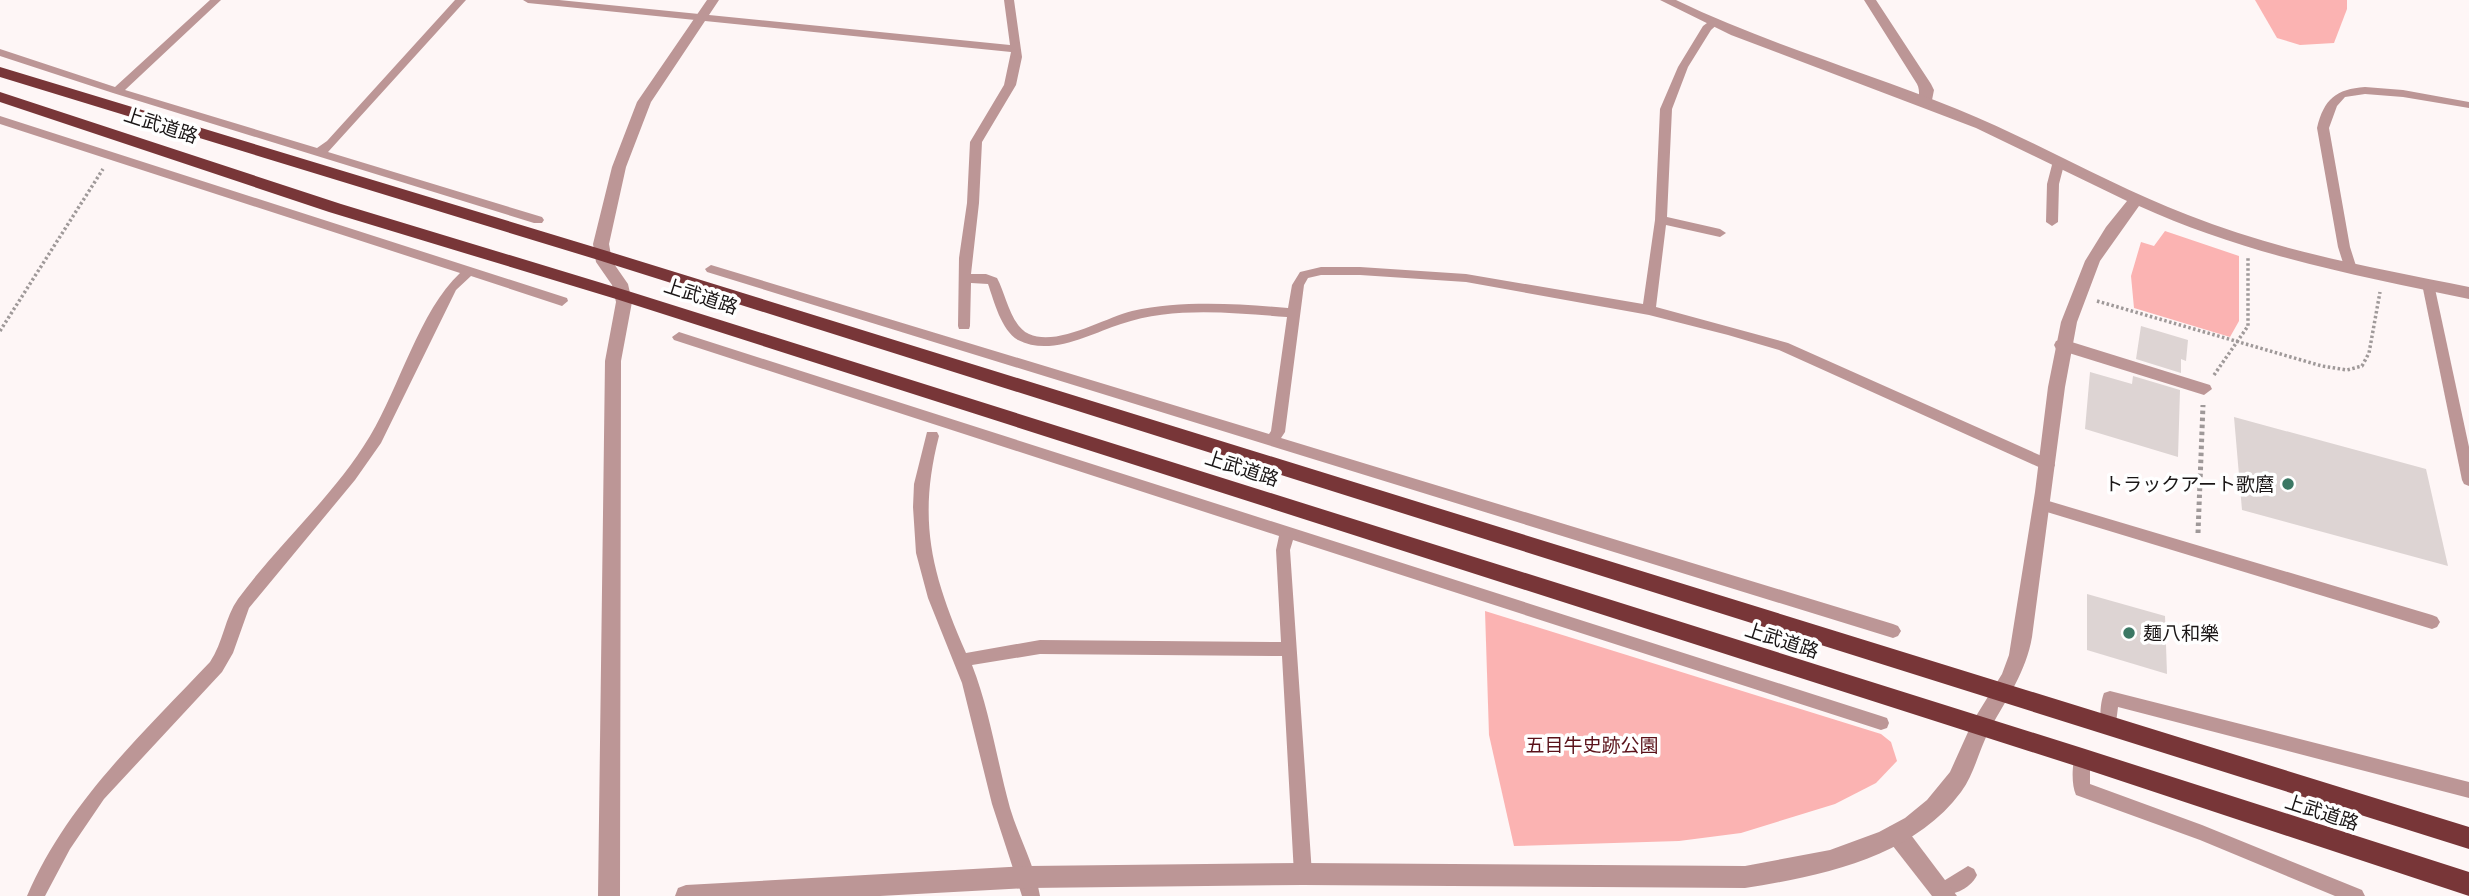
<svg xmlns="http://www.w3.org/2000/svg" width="2469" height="896" viewBox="0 0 2469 896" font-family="'Source Sans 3','Noto Sans JP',sans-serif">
	<rect width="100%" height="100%" fill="#fef6f6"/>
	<g fill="#fbb3b2">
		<polygon points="2255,0 2347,0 2347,9 2334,43 2300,45 2277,38"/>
		<polygon points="2165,231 2239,256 2239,321 2230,337 2134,308 2131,276 2141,242 2154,246"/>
		<polygon points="1485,611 1881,734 1891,742 1897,761 1876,783 1835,804 1741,833 1679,841 1514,846 1489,735"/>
	</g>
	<g fill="#ddd4d3">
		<polygon points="2141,326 2188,340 2186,361 2181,359 2181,373 2136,359"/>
		<polygon points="2090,372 2132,384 2133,376 2180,390 2178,457 2085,429"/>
		<polygon points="2234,417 2426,469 2448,566 2242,510"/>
		<polygon points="2087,594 2165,616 2167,674 2087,650"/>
	</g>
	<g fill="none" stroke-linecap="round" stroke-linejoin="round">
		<g stroke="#9f9999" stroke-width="3.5" stroke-dasharray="2.5 2.5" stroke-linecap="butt">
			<polyline points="2097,301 2322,366 2347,370 2362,366 2369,353 2380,292"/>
			<polyline points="0,331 103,169"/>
			<polyline points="2214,375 2248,326 2248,258"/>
		</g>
		<polyline stroke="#9f9999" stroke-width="5" stroke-dasharray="3.5 3.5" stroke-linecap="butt" points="2198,533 2203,405"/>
		<g fill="#bc9696" fill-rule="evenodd">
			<polygon points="210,0 221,0 125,90 317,148 327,141 455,0 466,0 328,152 542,217 544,220 542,223 534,223 113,93 0,56 0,49 115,87"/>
			<path d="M 523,0 L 559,0 L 1010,45 L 1004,0 L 1014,0 L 1022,57 L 1016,85 L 982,142 L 979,203 L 971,274 L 986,274 L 997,278 C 1006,294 1010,325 1029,334 C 1057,347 1104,318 1132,311 C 1184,300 1237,304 1288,308 L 1292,285 L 1300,272 L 1321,267 L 1360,267 L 1466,274 L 1643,304 L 1655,220 L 1660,109 L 1678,67 L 1703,26 L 1711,20 L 1719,20 L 1720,22 L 1711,30 L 1688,67 L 1672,109 L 1667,217 L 1720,229 L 1726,233 L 1720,237 L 1666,225 L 1656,307 L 1788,343 L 2053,461 L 2055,465 L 2053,469 L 2043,469 L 1779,350 L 1728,335 L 1649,315 L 1466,282 L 1360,275 L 1321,275 L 1308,278 L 1304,285 L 1285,432 L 1281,438 L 1893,624 L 1898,626 L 1901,631 L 1898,636 L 1893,638 L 707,272 L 705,269 L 711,265 L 1269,434 L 1271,431 L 1287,317 C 1233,313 1174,306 1121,324 C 1090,334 1051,357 1018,340 C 1001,330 994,301 988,284 L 971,283 L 970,326 L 969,329 L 959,329 L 958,326 L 959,258 L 967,203 L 970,142 L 1004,85 L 1011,52 L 528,3 Z"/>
			<path d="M 2365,87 L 2403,90 L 2469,102 L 2469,108 L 2403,97 L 2365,94 L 2345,97 L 2337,106 L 2329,128 L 2350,247 L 2357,269 L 2351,273 L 2345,269 L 2338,247 L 2317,128 C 2324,99 2336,89 2365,87 Z"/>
			<path d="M 0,116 L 567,298 L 568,301 L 562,306 L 471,276 L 456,290 L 381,443 L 355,480 L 249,608 L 233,653 L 222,672 L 104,799 L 70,849 L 45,896 L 27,896 C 67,803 142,734 210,662 C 223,643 225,617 238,599 C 279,543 334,496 370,436 C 399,388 420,310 460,273 L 0,124 Z"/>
			<polygon points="2059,157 2065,161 2059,184 2058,222 2052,226 2046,222 2047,184 2053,161"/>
			<polygon points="2428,280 2434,284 2469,447 2469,486 2464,484 2462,480 2422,284"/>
			<path d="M 679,332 L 1881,716 L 1887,718 L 1889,723 L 1887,728 L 1881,730 L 1293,540 L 1290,550 L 1312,874 L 1309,880 L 1303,883 L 1297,880 L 1294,874 L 1282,656 L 1040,654 L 972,665 C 990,711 997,761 1010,808 C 1019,838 1035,866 1040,896 L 1022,896 L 992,804 L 962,683 L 928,598 L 916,553 L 913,507 L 914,484 L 927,432 L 937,432 L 939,436 C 917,521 932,575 966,653 L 1040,640 L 1281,642 L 1276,550 L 1279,536 L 674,340 L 672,337 Z"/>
			<polygon points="2042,499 2432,615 2437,617 2440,622 2437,627 2432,629 2037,509 2035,505 2037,501"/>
			<path d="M 2110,691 L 2469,782 L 2469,798 L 2118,707 L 2115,731 L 2109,733 L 2103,731 C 2099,721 2100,703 2104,693 Z"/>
			<path d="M 2082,750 L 2088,753 L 2090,758 L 2090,784 L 2202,825 L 2362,890 L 2365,896 L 2335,896 L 2200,840 L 2076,795 C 2071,784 2072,763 2076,753 Z"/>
			<path d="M 1968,866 L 1974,869 L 1977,875 C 1970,890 1951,896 1936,896 L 1934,891 L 1937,885 Z"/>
		</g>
		<g fill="#bc9696" fill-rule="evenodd">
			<path d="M 1864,0 L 1876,0 L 1931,84 L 1934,90 L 1931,105 L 1921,105 C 1917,99 1921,91 1917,84 Z"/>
			<polygon points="2062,339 2210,385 2212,389 2204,395 2056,349 2054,345 2056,341"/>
			<polygon points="1897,824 1905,827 1957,896 1932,896 1889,841 1886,834 1889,827"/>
		</g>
		<g fill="#bc9696" fill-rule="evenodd">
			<polygon points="707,0 719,0 651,102 626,167 609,244 612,261 628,284 632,302 621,361 620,896 598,896 605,361 616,302 612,285 596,262 593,244 612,167 637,102"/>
			<path d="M 1660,0 L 1676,0 C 1767,44 1864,71 1957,109 C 2036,141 2109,185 2188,215 C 2278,251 2374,268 2469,287 L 2469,299 C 2357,276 2244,254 2139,206 L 2100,261 L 2077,322 L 2065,387 L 2032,637 C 2026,672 2007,698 1990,729 C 1979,749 1975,773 1961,792 C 1912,858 1821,876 1745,888 L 1303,885 L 1029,888 L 880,896 L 675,896 L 678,888 L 686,885 L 1029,866 L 1303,863 L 1745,866 L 1830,850 L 1879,832 L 1905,818 L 1927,800 L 1950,772 L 1973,721 L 2002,674 L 2009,655 L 2035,492 L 2048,387 L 2061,322 L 2085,261 L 2106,227 L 2127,201 L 1976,128 L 1731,35 Z"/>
		</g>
		<g fill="#783638" fill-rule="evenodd">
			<polygon points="0,67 607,251 2469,827 2469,849 595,259 0,77"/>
			<polygon points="0,92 341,204 628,291 2082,748 2469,872 2469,896 2082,768 616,299 329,212 0,102"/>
		</g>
	</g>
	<g fill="#3b7864" stroke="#fff" stroke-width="2.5">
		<circle cx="2288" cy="484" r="7"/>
		<circle cx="2129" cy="633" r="7"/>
	</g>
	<g text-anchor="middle" stroke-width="7" stroke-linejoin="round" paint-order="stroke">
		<g font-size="19" fill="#1a1616" stroke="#fff">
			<text transform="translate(161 125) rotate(18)" y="7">上武道路</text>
			<text transform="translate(701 296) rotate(18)" y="7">上武道路</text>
			<text transform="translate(1242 468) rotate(18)" y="7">上武道路</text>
			<text transform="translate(1782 640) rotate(18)" y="7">上武道路</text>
			<text transform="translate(2322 812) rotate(18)" y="7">上武道路</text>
		</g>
		<g font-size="19" fill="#1a1616" stroke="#fff" text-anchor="end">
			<text x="2274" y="491">トラックアート歌麿</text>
			<text x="2143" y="640" text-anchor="start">麺八和樂</text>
		</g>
		<g font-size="19" fill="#5a121a" stroke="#fff">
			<text x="1592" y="752">五目牛史跡公園</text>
		</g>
	</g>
</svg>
